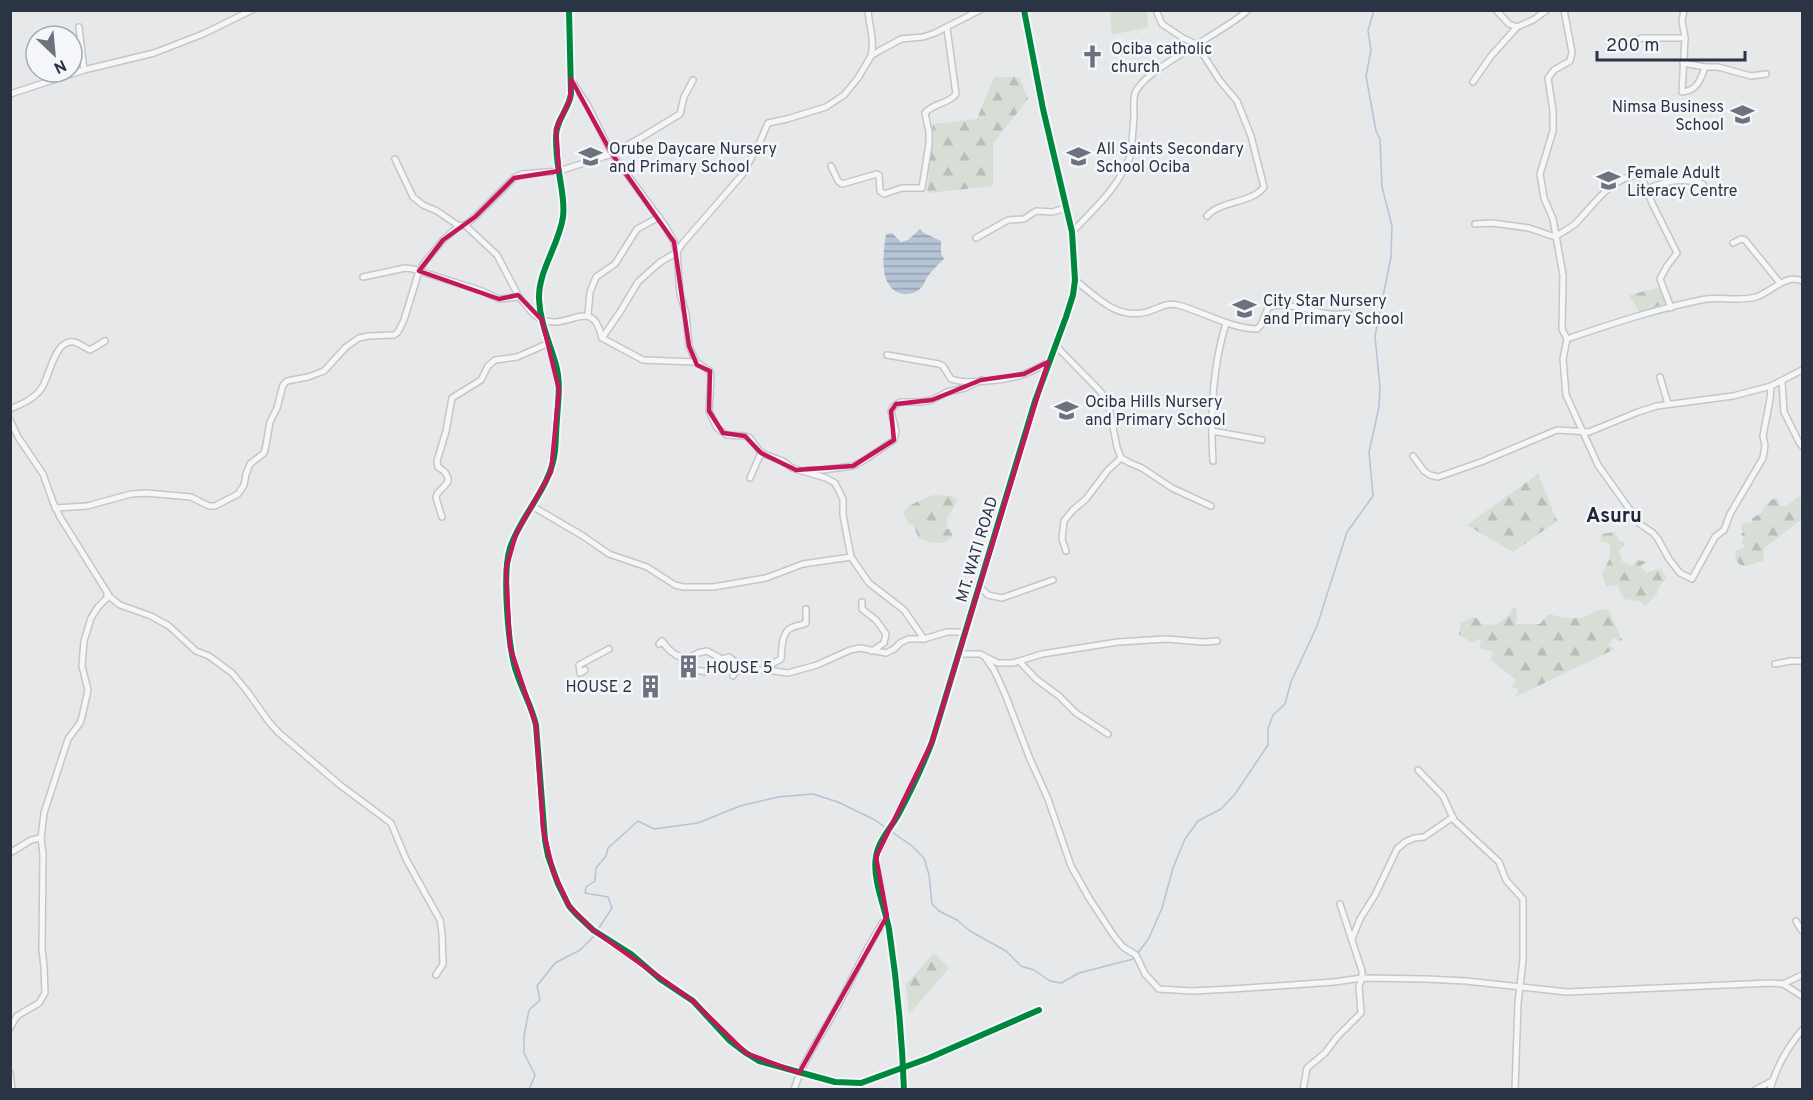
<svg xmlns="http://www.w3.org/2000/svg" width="1813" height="1100" viewBox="0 0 1813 1100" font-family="Overpass,sans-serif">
	<defs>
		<pattern id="forest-firs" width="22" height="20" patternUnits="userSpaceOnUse" patternTransform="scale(1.5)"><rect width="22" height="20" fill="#d6ded6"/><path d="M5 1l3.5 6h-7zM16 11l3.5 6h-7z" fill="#b8bfb9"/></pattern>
		<pattern id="water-rules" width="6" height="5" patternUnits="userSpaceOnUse" patternTransform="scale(1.5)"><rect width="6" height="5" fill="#b4c4d5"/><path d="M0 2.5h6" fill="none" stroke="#93a0af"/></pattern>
	</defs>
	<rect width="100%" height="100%" fill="#e6e8ea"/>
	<g fill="url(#forest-firs)">
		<polygon points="994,77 1019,77 1028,99 993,143 993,186 927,193 933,124 977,119"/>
		<polygon points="1665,286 1673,300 1640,313 1629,295"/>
		<polygon points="1538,474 1557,521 1513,552 1467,525"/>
		<path d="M 934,495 L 952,496 L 957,500 L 953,509 L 946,520 L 948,523 L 946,529 L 949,529 L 953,536 C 944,548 930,542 918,538 L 914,525 L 909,524 L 903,513 C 910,503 923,499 934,495 Z"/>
		<path d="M 1799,496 L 1802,499 L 1802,519 L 1764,548 L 1763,561 C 1748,565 1736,573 1735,551 L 1742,549 L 1745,545 L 1741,543 L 1744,538 L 1741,535 L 1743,532 L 1741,528 L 1743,523 L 1752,522 L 1751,519 L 1764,511 L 1763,508 L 1770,501 L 1777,497 L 1780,506 L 1785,507 Z"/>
		<polygon points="1615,532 1619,541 1623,542 1624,544 1619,550 1622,561 1632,566 1637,560 1647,562 1640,566 1646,573 1661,568 1666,579 1658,588 1657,594 1645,606 1639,601 1624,599 1617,585 1606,587 1602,574 1610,558 1610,544 1600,541 1602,534"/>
		<path d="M 1513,608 L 1517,608 L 1516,624 L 1540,624 L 1548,614 C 1562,617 1584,623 1594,611 L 1608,609 L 1622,640 L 1619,641 L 1614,638 L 1608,645 L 1615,649 L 1515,697 L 1518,689 L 1512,687 L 1516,680 L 1491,660 L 1493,652 L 1480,648 L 1481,638 L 1472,643 L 1459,634 L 1461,623 L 1473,617 L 1478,619 L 1482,624 L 1496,625 L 1509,615 Z"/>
		<polygon points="934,953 949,968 909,1014 906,984"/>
	</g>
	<polygon fill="#d6ded6" points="1110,11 1147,11 1148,27 1112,35"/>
	<path fill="url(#water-rules)" d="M 920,229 L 924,233 L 941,241 L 941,254 L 944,259 C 938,265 932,270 928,276 C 924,282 924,287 917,291 C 903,299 889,291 885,276 C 882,263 884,247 886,234 L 892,233 L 901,242 L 908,240 Z"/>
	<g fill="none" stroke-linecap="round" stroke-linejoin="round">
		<g stroke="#b4c4d5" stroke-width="1.5">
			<polyline points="597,931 612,908 608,897 585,893 586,887 595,881 596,868 606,856 608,848 638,821 654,829 698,823 740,806 778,797 813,794 838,802 875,820 912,846 924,858 929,875 932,904 939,911 957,920 970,931 1006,951 1021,966 1034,970 1050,981 1061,983 1079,973 1133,959 1135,957"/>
			<polyline points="1138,953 1149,938 1162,908 1173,868 1185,839 1198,821 1221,809 1235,794 1268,745 1268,729 1273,715 1285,704 1291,682 1317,626 1347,532 1373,496 1369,452 1379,407 1380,388 1375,336 1391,257 1392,226 1382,187 1380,139 1376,131 1366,76 1371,50 1368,31 1374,10"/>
			<polyline points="529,1090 535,1075 524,1053 524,1036 529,1010 540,1000 537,986 555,963 580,950 595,935"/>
		</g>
		<defs>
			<g id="street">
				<path d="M 569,10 L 571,94 C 569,109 556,120 556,136 C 556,148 557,161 559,172 C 561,187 565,202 563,217 C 559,245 538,271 539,299 C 540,323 550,343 556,365 C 561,383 558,401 557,419 C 556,429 556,440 555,451 C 551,488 521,514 510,548 C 502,573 508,650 517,674 C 523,692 532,707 536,725 L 545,840 L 548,856 L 558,884 L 569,906 L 576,914 L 593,930 L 631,954 L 660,979 L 693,1001 L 729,1040 L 746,1053 L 759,1061 L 835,1082 L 861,1083 L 929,1058 L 1039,1010"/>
				<path d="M 868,10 C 869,26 875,40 871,56"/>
				<polyline points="1156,10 1162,24 1183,38 1198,45"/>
				<polyline points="1496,10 1509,24 1517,27 1533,20 1547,10"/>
				<polyline points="1564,10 1572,52 1570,61 1554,70 1548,78 1553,111 1553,131 1540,174 1544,198 1553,219 1563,275 1562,329 1567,339 1563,359 1566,395 1598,465 1640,524 1653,533 1658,539 1669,559 1680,573 1692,579 1694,575 1715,537 1724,530 1730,514 1763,458 1765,445 1763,436 1770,399 1771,386"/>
				<path d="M 1684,10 L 1682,21 L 1685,38 L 1682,92 C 1697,91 1701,79 1705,67"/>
				<polyline points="79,27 84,70"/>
				<polyline points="1633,42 1642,38 1685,38"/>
				<path d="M 1194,47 L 1204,56 L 1220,81 L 1237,101 L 1251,136 L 1264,187 C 1251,204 1221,200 1207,216"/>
				<polyline points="1683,63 1705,67 1718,67 1751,76 1766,74"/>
				<polyline points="572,81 588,106 612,154 666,227 674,242 677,252 680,294 686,314 689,346 696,362 710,371 711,378 709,411 717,428 727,435 745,436 750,438 761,453 783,461 792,468 826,478 835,483 843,499 843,515 851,557 869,583 904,610 924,639 947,632 965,632"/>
				<polyline points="1473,82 1491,56 1517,27"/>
				<polyline points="10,94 84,70 154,53 203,34 252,10"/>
				<polyline points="395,159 413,197 423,205 437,211 459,226"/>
				<path d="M 831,166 L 838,181 L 842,184 L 877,174 L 879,175 L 880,191 L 884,194 L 902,188 L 922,188 L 929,144 L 929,132 L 925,113 C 933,103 949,104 956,94 L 947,28"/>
				<path d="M 1647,189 C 1665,181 1683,177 1703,184"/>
				<path d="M 1475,224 L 1492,223 L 1529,228 L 1555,237 C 1562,232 1569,229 1575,224 C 1594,205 1611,176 1641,175 L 1652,203 L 1677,253 L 1667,266 L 1660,279 L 1671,308"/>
				<polyline points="465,225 497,255 519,297"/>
				<path d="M 1072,232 C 1096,207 1119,187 1131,154 C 1132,141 1133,129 1134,116 C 1134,109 1133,100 1135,93 C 1145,68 1224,33 1248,10"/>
				<polyline points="976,238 1008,220 1024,219 1036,211 1052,212 1066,208"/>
				<polyline points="1733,243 1741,239 1745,240 1780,283"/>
				<path d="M 363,277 L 405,268 L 413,269 L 482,291 L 499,299 L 519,297 C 526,304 533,317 543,320 C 570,330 592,295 602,338 L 643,360 L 696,362"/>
				<path d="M 1075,280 C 1097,297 1116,320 1147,312 C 1157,309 1167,302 1178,305 C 1204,312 1229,328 1257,329 L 1261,325 L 1268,308 C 1287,297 1322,320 1348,313"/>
				<polyline points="588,315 590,292 596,277 615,264 637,229 659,217"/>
				<polyline points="602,338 620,312 638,282 659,263 677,252 682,244 742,175 759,144 768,123 787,119 826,107 844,95 858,78 871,56 879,51 901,39 923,37 935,33 980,10"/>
				<path d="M 1567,339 C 1611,324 1656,309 1701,300 C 1719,296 1738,302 1756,297 C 1773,291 1785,274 1802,281"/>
				<polyline points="1056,346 1100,391 1108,402 1117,447 1121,458 1130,463 1142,468 1172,488 1211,506"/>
				<path d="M 887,355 L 939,364 L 943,366 L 951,379 C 968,385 1005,380 1022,375 C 1031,372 1040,367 1048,362"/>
				<polyline points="1660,377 1668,404"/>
				<polyline points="1782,382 1784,412 1799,442 1802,446"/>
				<path d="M 10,409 C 22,404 34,399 41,389 C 50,377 54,339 74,342 C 79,343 85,348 90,350 L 105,341"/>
				<polyline points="10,420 18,437 43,474 53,502 60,517 110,597 120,605 151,616 169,626 196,651 209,656 232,673 247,691 269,722 279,733 340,785 391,823 406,859 440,920 442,933 443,964 436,975"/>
				<polyline points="1212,431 1262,440"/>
				<polyline points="1413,456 1424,471 1430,475 1438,477 1481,462 1557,430 1589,432 1638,412 1657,406 1733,396 1771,386 1802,370"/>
				<path d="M 1213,461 C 1210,416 1213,366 1226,323"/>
				<polyline points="807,470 822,470 853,466 863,461 894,440 896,431 891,411 893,407 900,402 921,402 932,400 947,392 965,388 981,380"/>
				<polyline points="750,478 761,453"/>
				<polyline points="532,506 583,536 609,554 647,567 675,585 683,587 713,587 766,578 803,564 851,557"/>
				<polyline points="55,508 87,506 131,494 146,493 191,497 209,506 215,506 238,494 244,485 246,474 250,464 264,453 266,445 270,422 277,408 283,385 287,381 308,377 324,371 346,347 359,338 368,336 394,335 398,332 404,320 419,271 424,263 443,240 459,226 465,225 475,217 514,178 522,174 559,171 612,154 642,137 680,114 684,97 693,80"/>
				<polyline points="442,517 436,498 437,494 448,482 448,478 445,472 438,467 437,461 446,431 452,398 481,380 488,366 495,360 517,357 549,343"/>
				<polyline points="1066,551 1062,539 1064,521 1073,510 1086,499 1108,470 1121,458"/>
				<polyline points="978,585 988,595 1002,598 1053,580"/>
				<polyline points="862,602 862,609 876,620 886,634 884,643 872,651"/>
				<path d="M 659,644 L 662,641 C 668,650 676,657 687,659 L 698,653 L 707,651 L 722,659"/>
				<polyline points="959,654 980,654 998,663 1013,663 1042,654 1118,642 1166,639 1203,642 1217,641"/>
				<polyline points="985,657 994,670 1005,694 1030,759 1048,799 1071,866 1089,898 1114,936 1123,947 1136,955 1145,974 1159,989 1192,991 1232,989 1334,982 1362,978 1426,979 1466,981 1567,992 1771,983 1783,984 1802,996"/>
				<polyline points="1020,662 1036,679 1059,696 1076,713 1108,734"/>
				<polyline points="1775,664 1791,661 1802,661"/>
				<path d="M 770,665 L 781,659 C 782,649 781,633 791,628 C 796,625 801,626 806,623 L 806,609"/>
				<polyline points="585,670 580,673 579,665 609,649"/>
				<polyline points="694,670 708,672 717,666 722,659 729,657 743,668 748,669"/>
				<polyline points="733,676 735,672 741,670 767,670 788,673 817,665 850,650 860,648 886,653 894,649 900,643 908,639 924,639"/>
				<polyline points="1418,770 1443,796 1454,820 1499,862 1506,880 1523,899 1523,960 1518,1003 1515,1090"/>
				<polyline points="10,853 31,840 41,838"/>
				<polyline points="1796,921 1802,931"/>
				<polyline points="1352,939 1360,919 1375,895 1397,849 1405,842 1414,838 1424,837 1453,817"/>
				<polyline points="1783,984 1802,975"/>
				<polyline points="10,1028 17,1016 39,1003 45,993 44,967 42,949 43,854 41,838 44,813 68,739 80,723 82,717 88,690 82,666 84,641 91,618 98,607 107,598 107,593"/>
				<polyline points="10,1073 12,1090"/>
				<path d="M 794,1090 C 803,1059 822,1035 837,1007 C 854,976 867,945 887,916"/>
				<path d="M 904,1090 C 902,1036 897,982 889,929 C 885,908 872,878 876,857 C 878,842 889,830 897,817 C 910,793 922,768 932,742 L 1035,401 L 1066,317 L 1073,295 L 1075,280 L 1072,232 L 1043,109 L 1024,10"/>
				<polyline points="1303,1090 1307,1068 1325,1053 1337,1037 1361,1013 1359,986 1362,978 1362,971 1340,904"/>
				<polyline points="1755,1090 1772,1081"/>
				<path d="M 1770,1090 C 1776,1067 1787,1048 1802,1030"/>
			</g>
		</defs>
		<use href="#street" stroke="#c4c6c8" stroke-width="8"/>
		<use href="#street" stroke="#f5f6f7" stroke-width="5"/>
		<defs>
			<g id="cycleway">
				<path d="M 569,10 L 571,94 C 569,109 556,120 556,136 C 556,148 557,161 559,172 C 561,187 565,202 563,217 C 559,245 538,271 539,299 C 540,323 550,343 556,365 C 561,383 558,401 557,419 C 556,429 556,440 555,451 C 551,488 521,514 510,548 C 502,573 508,650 517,674 C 523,692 532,707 536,725 L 545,840 L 548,856 L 558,884 L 569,906 L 576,914 L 593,930 L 631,954 L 660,979 L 693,1001 L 729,1040 L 746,1053 L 759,1061 L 835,1082 L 861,1083 L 929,1058 L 1039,1010"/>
				<path d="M 904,1090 C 902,1036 897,982 889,929 C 885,908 872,878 876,857 C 878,842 889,830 897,817 C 910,793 922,768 932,742 L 1035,401 L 1066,317 L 1073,295 L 1075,280 L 1072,232 L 1043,109 L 1024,10"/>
			</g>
		</defs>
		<use href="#cycleway" stroke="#f4f6f9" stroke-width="10"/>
		<use href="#cycleway" stroke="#00873e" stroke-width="6"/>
	</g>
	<path fill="none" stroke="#c2185b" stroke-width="4.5" stroke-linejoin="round" d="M 571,79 L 612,154 L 674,242 L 689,346 L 697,365 L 710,371 L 709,411 L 723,433 L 745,436 L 761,453 L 796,470 L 853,466 L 894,440 L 891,411 L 896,404 L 932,400 L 981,380 L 1024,374 L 1048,362 L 932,742 L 876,857 L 887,916 L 799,1073 L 746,1053 L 693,1001 L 593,930 L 569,906 L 553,871 L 543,829 L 536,725 L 510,647 L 506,569 L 516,534 L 551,472 L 559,390 L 542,320 L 518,295 L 499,299 L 419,271 L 443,240 L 475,217 L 514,178 L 559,171 L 556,129 L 570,99 Z"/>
	<defs>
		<symbol id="church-bare" viewBox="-9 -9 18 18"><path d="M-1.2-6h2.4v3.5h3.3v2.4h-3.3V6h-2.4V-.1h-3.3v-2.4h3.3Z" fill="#6c737f" stroke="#f4f6f9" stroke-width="2.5" paint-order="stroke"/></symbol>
		<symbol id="university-bare" viewBox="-9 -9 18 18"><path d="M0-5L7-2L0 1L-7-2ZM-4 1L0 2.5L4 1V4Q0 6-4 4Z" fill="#6c737f" stroke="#f4f6f9" stroke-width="2.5" paint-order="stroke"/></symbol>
		<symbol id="school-bare" viewBox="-9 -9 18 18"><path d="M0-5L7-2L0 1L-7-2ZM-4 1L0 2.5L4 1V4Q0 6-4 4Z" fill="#6c737f" stroke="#f4f6f9" stroke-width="2.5" paint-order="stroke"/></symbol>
		<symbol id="building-bare" viewBox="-9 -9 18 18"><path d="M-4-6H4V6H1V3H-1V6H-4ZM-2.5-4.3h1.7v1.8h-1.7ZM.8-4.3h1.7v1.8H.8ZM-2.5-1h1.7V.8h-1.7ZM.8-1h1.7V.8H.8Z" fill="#6c737f" stroke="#f4f6f9" stroke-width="2.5" paint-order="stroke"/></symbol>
	</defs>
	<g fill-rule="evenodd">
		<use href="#church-bare" x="1076" y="40" width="33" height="33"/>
		<use href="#university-bare" x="1726" y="98" width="33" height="33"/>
		<use href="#school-bare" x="574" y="140" width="33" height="33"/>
		<use href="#university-bare" x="1062" y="140" width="33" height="33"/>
		<use href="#school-bare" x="1592" y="164" width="33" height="33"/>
		<use href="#school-bare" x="1228" y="292" width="33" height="33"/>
		<use href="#school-bare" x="1050" y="394" width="33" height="33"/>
		<use href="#building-bare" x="672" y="650" width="33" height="33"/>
		<use href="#building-bare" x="634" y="670" width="33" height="33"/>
	</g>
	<g text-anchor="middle" stroke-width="5" stroke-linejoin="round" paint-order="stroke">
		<g font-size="16" fill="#2b3445" stroke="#f4f6f9" text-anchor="start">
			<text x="1111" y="54">Ociba catholic<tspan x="1111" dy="18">church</tspan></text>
			<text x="1724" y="112" text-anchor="end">Nimsa Business<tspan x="1724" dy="18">School</tspan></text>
			<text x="609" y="154">Orube Daycare Nursery<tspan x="609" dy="18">and Primary School</tspan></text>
			<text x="1096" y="154">All Saints Secondary<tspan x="1096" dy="18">School Ociba</tspan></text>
			<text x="1627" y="178">Female Adult<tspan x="1627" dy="18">Literacy Centre</tspan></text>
			<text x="1263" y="306">City Star Nursery<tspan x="1263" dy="18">and Primary School</tspan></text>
			<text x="1085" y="407">Ociba Hills Nursery<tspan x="1085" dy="18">and Primary School</tspan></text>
			<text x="706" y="673">HOUSE 5</text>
			<text x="632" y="692" text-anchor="end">HOUSE 2</text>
		</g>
		<g font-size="16" fill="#2b3445" stroke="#f4f6f9">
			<text transform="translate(976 549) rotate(-73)" y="6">MT. WATI ROAD</text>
		</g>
		<g font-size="20" font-weight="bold" fill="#1d2536" stroke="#f4f6f9">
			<text x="1614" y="522">Asuru</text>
		</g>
	</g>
	<rect width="1813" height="1100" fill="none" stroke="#2b3445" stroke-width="24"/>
	<g transform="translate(54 54) rotate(154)"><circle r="28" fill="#f4f6f9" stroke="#a4a8b1" stroke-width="1.5"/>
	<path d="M0-4.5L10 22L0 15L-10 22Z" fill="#6c737f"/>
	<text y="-9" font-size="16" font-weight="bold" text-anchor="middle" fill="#2b3445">N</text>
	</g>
	<path d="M1597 51v9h148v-9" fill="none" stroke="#2b3445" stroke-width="3"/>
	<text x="1606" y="51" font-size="18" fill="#2b3445" stroke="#f4f6f9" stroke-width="4.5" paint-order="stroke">200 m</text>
</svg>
